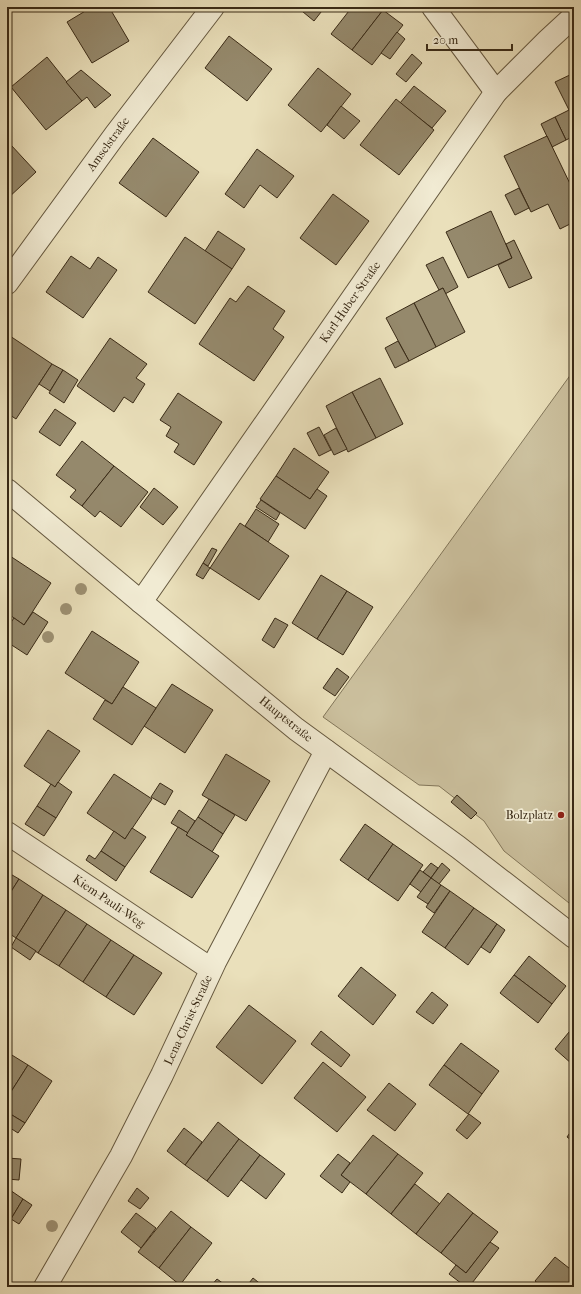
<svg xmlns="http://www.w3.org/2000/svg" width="581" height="1294" viewBox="0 0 581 1294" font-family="'IM FELL French Canon',serif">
	<rect width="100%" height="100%" fill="#eae0bb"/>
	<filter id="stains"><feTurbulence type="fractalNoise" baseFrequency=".005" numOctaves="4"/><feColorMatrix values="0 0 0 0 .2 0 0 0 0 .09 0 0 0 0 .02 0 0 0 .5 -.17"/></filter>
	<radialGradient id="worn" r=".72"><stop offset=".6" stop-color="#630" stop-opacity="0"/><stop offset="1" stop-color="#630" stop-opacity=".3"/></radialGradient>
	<polygon fill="#ccc19f" stroke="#82765a" points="574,370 574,907 504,851 484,821 439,786 419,785 323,717"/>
	<g fill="#95896c" stroke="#392a16">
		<polygon points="92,7 109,7 129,41 92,63 67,22"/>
		<polygon points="297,7 325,7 314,21"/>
		<polygon points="352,7 379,7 383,10 352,50 331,34"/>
		<polygon points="383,10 403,25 372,65 352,50"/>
		<polygon points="397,32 405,39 390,59 381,53"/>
		<polygon points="229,36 272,69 247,101 205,68"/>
		<polygon points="412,54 422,63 406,82 396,74"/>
		<polygon points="47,57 82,101 46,130 11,87"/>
		<polygon points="318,68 351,94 321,132 288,105"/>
		<polygon points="81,70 111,95 95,108 87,97 82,101 66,82"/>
		<polygon points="574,73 574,120 555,82"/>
		<polygon points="414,86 446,111 432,128 400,103"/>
		<polygon points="396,99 434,130 399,175 360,145"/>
		<polygon points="341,106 360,121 344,139 327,125"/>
		<polygon points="569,110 574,120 574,136 566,140 555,117"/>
		<polygon points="555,117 566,140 552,147 541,124"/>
		<polygon points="547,136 574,192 574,222 560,229 548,204 531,212 504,156"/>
		<polygon points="153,138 199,172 166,217 119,183"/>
		<polygon points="11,145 36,172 7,199 7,149"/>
		<polygon points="257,149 294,176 277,198 260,185 244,208 225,194"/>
		<polygon points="519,188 529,208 515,215 505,195"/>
		<polygon points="333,194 369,221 336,265 300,238"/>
		<polygon points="491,211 512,258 468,278 446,232"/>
		<polygon points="218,231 245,249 232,269 205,251"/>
		<polygon points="185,237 232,269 195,324 148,292"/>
		<polygon points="514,240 532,278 509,288 498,265 512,258 506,244"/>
		<polygon points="71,256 90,269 98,257 117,270 83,318 46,292"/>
		<polygon points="443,257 458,287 445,294 443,288 439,290 426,265"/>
		<polygon points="248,286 285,311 273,329 284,337 254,381 199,344 230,298 236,302"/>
		<polygon points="443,288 465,332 436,347 414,303"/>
		<polygon points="414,303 436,347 409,361 386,318"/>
		<polygon points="7,334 52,364 16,419 7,413"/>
		<polygon points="110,338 147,364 136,378 145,384 133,403 124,397 114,412 77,386"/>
		<polygon points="398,341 409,361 395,368 385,348"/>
		<polygon points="52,364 63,370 50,391 39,384"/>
		<polygon points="63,370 78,380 64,403 49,393"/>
		<polygon points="380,378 403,424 376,438 352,392"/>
		<polygon points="352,392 376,438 348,452 326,406"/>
		<polygon points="178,393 222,422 194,465 174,452 179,444 166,436 171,427 160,420"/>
		<polygon points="55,409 76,423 60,446 39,432"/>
		<polygon points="319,427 331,450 319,456 307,433"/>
		<polygon points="336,428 347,449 334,455 324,435"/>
		<polygon points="82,441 114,466 82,506 70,497 76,490 56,475"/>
		<polygon points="294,448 329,472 310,499 276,476"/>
		<polygon points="114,466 148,492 121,527 100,511 95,517 82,506"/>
		<polygon points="276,476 310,499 317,489 327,496 305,529 260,499"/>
		<polygon points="154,488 178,507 163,525 140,507"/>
		<polygon points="261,500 280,513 276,520 256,507"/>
		<polygon points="256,509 279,524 268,542 245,526"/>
		<polygon points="240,523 289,556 259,600 210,568"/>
		<polygon points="212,548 217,550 208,566 203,563"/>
		<polygon points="7,554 51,583 24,625 7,613"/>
		<polygon points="203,563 210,568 203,579 196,575"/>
		<polygon points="321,575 347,591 317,639 292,623"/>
		<polygon points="347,591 373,607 343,655 317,639"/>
		<polygon points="33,612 48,622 27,655 7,642 7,628 14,618 24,625"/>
		<polygon points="275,618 288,625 274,648 262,640"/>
		<polygon points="92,631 139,662 112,704 65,673"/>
		<polygon points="337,668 349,677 335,696 323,688"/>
		<polygon points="172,684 213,710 185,753 144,726"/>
		<polygon points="123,687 156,708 132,745 93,719 105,700 112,704"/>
		<polygon points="48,730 80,751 55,787 24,766"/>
		<polygon points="226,754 270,781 246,821 202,795"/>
		<polygon points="114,774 152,799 125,839 87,813"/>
		<polygon points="58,782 72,792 56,818 37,806 51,784 55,787"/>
		<polygon points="160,783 173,791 165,805 151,797"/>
		<polygon points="457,795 477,813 471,819 451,802"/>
		<polygon points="209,799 235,815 223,834 198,817"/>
		<polygon points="37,806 56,818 44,836 25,824"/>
		<polygon points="179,810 195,821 188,833 171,823"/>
		<polygon points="198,817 223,834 212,852 186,835"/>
		<polygon points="365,824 393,844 368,880 340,860"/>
		<polygon points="178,827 188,833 186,835 219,856 192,898 150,872"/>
		<polygon points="132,828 146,837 125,867 101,851 114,831 125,839"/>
		<polygon points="393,844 423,865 398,901 368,880"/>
		<polygon points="101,851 125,867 116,881 86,860 89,855 95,859"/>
		<polygon points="431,863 438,868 431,878 423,872"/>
		<polygon points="442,863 450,870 439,884 431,878"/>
		<polygon points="420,870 431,878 421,892 410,884"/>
		<polygon points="7,872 19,879 7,898"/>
		<polygon points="431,878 441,885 428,904 417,897"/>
		<polygon points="19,879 43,895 16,938 7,932 7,898"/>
		<polygon points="441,885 450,891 434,913 426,907"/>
		<polygon points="450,891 474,908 445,948 422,932"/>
		<polygon points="43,895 66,910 38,953 16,938"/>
		<polygon points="474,908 497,924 468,965 445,948"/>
		<polygon points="66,910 87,924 59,966 38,953"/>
		<polygon points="87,924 111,940 83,982 59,966"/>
		<polygon points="497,924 505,930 490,953 481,947"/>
		<polygon points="16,938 36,951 30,960 11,947"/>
		<polygon points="111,940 134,955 106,997 83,982"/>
		<polygon points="134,955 162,973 134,1015 106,997"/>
		<polygon points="529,956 566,986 552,1004 514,975"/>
		<polygon points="361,967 396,995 373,1025 338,996"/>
		<polygon points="514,975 552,1004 538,1023 500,993"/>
		<polygon points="432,992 448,1005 433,1024 416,1012"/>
		<polygon points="249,1005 296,1041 262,1084 216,1047"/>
		<polygon points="574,1026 574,1061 572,1064 555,1049"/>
		<polygon points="321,1031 350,1055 341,1067 311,1044"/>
		<polygon points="461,1043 499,1071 482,1094 444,1065"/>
		<polygon points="7,1052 28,1065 7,1098"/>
		<polygon points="323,1062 366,1097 337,1132 294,1098"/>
		<polygon points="28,1065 52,1081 25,1123 7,1112 7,1098"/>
		<polygon points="444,1065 482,1094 468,1114 429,1085"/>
		<polygon points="389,1083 416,1104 395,1131 367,1110"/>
		<polygon points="7,1112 25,1123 18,1133 7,1126"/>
		<polygon points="469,1114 481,1123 467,1139 456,1130"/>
		<polygon points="218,1122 239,1139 207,1181 185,1165"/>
		<polygon points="574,1127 574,1142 567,1137"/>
		<polygon points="184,1128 202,1142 185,1165 167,1151"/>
		<polygon points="373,1135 398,1154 366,1194 341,1175"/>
		<polygon points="239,1139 260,1155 228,1197 207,1181"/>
		<polygon points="338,1154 350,1163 341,1175 350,1182 342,1193 320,1176"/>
		<polygon points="398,1154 423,1173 391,1214 366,1194"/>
		<polygon points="260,1155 285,1174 266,1199 241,1180"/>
		<polygon points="7,1158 21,1159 19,1180 7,1179"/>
		<polygon points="415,1184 440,1204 416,1234 391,1214"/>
		<polygon points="7,1188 23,1199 11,1219 7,1216"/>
		<polygon points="137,1188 149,1198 140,1209 128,1201"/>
		<polygon points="448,1193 473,1213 441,1253 416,1234"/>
		<polygon points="23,1199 32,1205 19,1224 11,1219"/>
		<polygon points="171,1211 191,1227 159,1268 138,1252"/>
		<polygon points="136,1213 156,1228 141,1248 121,1232"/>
		<polygon points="473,1213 498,1232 466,1273 441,1253"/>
		<polygon points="191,1227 212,1243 180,1285 159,1268"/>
		<polygon points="490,1242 499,1248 469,1287 466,1287 449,1274 456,1265 466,1273"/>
		<polygon points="555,1257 574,1272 574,1287 542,1287 535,1281"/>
		<polygon points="253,1278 263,1286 264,1287 246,1287"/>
		<polygon points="217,1279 228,1287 210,1287"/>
	</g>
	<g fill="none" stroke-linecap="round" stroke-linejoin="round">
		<defs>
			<g id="minor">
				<polyline points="433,7 496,92"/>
				<polyline points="7,283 115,135 213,7"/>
				<polyline points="7,490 141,602 296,729 458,847 574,937"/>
				<polyline points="141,602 496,92 548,40 574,16"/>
				<polyline points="7,833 211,969"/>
				<polyline points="45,1287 121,1156 162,1075 215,962 326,751"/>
			</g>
		</defs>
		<use href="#minor" stroke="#65583f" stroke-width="24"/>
		<use href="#minor" stroke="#f1ebd3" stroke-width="22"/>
	</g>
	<g fill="#9d9173">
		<circle cx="81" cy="589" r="6"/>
		<circle cx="66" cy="609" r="6"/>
		<circle cx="48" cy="637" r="6"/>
		<circle cx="52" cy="1226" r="6"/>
	</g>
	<circle fill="#8f2418" stroke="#f1ebd3" stroke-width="1.5" cx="561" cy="815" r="4"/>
	<g text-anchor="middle" stroke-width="3.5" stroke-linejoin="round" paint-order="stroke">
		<g font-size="12" fill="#392a16" stroke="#f1ebd3">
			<text transform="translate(108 144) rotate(-54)" y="4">Amselstraße</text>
			<text transform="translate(350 302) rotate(-55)" y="4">Karl-Huber-Straße</text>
			<text transform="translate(286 719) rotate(39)" y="4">Hauptstraße</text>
			<text transform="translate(109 901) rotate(34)" y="4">Kiem-Pauli-Weg</text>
			<text transform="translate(188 1020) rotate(-65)" y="4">Lena-Christ-Straße</text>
		</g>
		<g font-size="12" fill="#392a16" stroke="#f1ebd3" text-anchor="end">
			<text x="553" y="819">Bolzplatz</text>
		</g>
	</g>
	<rect width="581" height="1294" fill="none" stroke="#eae0bb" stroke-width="24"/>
	<rect x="8" y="8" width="565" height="1278" fill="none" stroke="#392a16" stroke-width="2"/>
	<rect x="12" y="12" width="557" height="1270" fill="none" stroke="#392a16"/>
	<path d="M427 44v6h85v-6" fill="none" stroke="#392a16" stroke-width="2"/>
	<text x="433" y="44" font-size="12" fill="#392a16" stroke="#f1ebd3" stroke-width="3" paint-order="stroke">20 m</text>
	<rect width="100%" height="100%" filter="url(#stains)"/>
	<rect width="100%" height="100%" fill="url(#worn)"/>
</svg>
